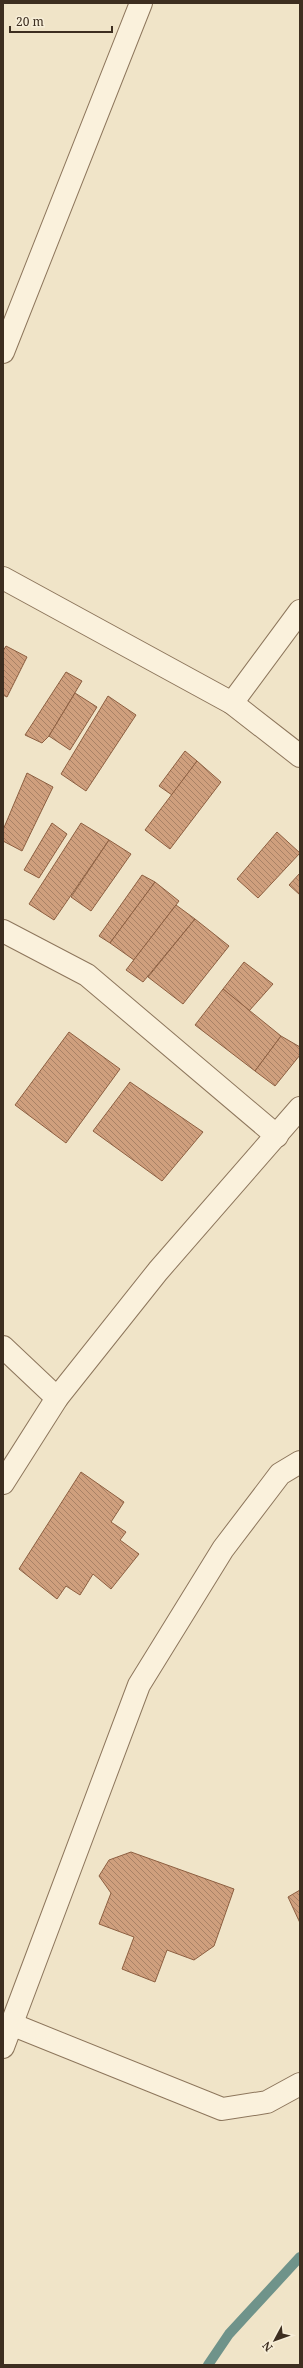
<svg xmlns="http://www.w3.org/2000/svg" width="303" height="2368" viewBox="0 0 303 2368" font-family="'Noto Serif',serif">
	<defs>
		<pattern id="building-back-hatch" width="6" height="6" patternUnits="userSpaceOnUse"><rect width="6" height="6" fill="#cf9f7d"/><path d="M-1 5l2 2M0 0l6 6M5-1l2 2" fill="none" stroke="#a98266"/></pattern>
	</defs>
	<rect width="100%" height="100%" fill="#f0e4c8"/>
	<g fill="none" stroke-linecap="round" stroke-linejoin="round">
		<polyline stroke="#6f938a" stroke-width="10" points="208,2365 229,2334 300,2257"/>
	</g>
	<g fill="url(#building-back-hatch)" stroke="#8d5f41">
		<polygon points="6,646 27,657 7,697 3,695 3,651"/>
		<polygon points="66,672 82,681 49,736 42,743 25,735"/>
		<polygon points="75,693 97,707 70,750 49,736"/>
		<polygon points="108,696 136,715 86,791 61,774"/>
		<polygon points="185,751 197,761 172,795 159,786"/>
		<polygon points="197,761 221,782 170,849 145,830"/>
		<polygon points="27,773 53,787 22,851 3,841 3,830"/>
		<polygon points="52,823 67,834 39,878 24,870"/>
		<polygon points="81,823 109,840 54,920 29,904"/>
		<polygon points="277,832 300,853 258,898 237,879"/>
		<polygon points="109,840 131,854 91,911 71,897"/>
		<polygon points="300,873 300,895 289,885"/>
		<polygon points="142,875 155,882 110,943 99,936"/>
		<polygon points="155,882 179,901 134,960 110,943"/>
		<polygon points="176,905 195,919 143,982 126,970"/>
		<polygon points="195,919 229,946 183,1004 148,977"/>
		<polygon points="244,962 273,984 249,1011 223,989"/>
		<polygon points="223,989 281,1036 255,1071 195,1025"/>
		<polygon points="69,1032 120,1069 66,1143 15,1105"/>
		<polygon points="281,1036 300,1047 300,1055 275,1086 255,1071"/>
		<polygon points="130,1082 203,1132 162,1181 93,1131"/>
		<polygon points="81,1472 124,1502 111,1522 126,1532 120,1540 139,1554 111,1589 93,1574 80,1595 66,1586 57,1599 19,1569"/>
		<polygon points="131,1852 234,1889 214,1946 194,1960 167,1950 155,1982 122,1969 134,1937 99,1924 111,1893 99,1876 109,1860"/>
		<polygon points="300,1890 300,1923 288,1897"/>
	</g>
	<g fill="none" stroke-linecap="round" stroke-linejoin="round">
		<defs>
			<g id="street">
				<polyline points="3,352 141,3"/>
				<polyline points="3,578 232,703 300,756"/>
				<polyline points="232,703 300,611"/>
				<polyline points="3,931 87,975 277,1136"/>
				<polyline points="3,1347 57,1398"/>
				<polyline points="3,1483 57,1398 158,1271 300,1108"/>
				<polyline points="11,2024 222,2109 267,2102 300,2084"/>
				<polyline points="3,2047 139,1685 223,1549 280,1474 300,1462"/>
			</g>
		</defs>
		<use href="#street" stroke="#8d765c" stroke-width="24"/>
		<use href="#street" stroke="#faf1dc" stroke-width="22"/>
	</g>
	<rect width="303" height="2368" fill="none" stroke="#3d2e20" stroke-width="8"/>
	<g transform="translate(275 2340) rotate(229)" stroke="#f7eed8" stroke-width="3" paint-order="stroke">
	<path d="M0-3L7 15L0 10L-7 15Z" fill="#3d2e20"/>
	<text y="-6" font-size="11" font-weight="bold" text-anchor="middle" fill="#3d2e20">N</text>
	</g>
	<path d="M10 26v6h102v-6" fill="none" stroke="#3d2e20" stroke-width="2"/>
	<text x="16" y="26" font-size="12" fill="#3d2e20" stroke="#f7eed8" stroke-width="3" paint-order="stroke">20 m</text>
</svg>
